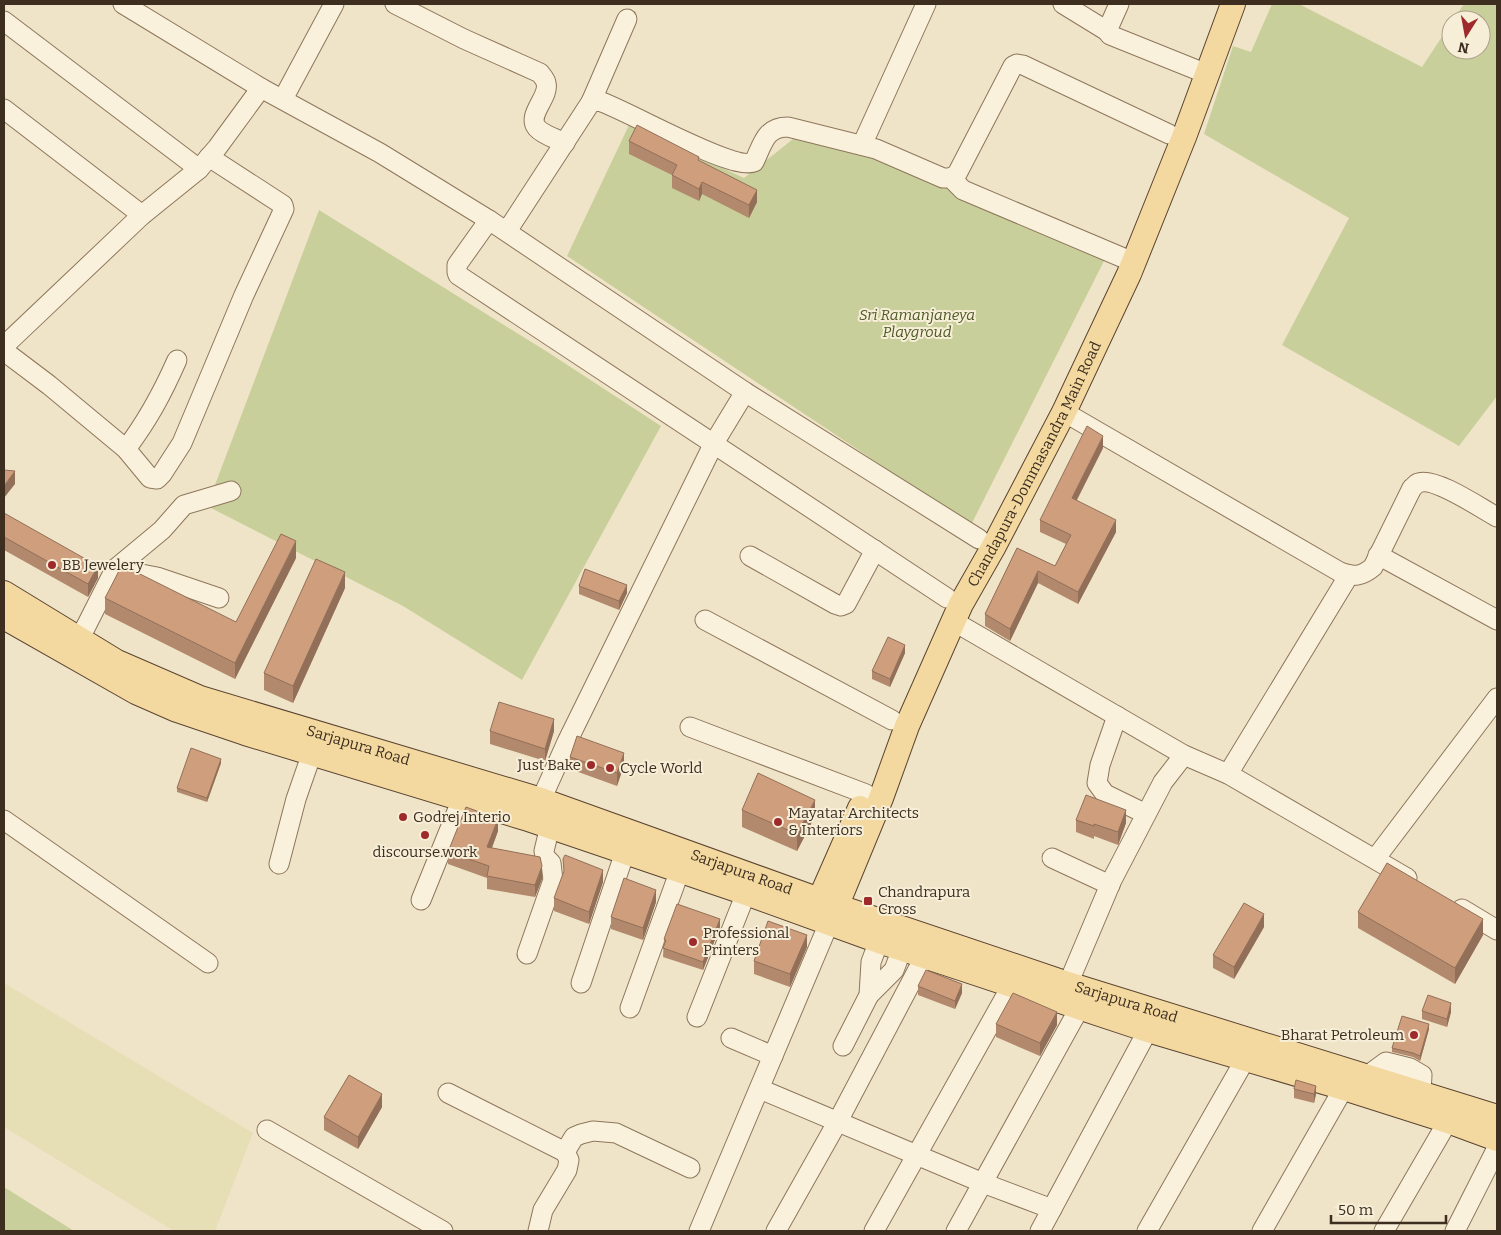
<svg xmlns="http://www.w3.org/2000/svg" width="1501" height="1235" viewBox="0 0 1501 1235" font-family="Bitter,serif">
	<rect width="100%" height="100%" fill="#f0e4c8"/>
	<polygon fill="#e6deb5" points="4,983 253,1133 215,1231 174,1231 4,1127"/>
	<g fill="#c9cf9b">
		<polygon points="1272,4 1299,4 1422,67 1451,23 1451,50 1481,50 1481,20 1453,20 1464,4 1497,4 1497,396 1459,446 1282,345 1349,218 1204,134 1233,46 1251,52"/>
		<polygon points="629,125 744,178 793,139 887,159 1106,257 971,525 567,256"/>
		<polygon points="319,210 546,351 661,426 522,680 403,606 207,506"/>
		<polygon points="4,1187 74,1231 4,1231"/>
	</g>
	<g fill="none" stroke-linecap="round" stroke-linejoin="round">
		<defs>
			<g id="minor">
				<polyline points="123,4 261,88 380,153 489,220 745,392 979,539"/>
				<path d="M 395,4 L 464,39 L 540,73 C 542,76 546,80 546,83 C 550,97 526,115 537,128 C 543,135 557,139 565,143"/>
				<polyline points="1063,4 1107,31"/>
				<polyline points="1119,4 1107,31 1110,35 1207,74"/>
				<polyline points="4,21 199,169"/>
				<polyline points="283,99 334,4"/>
				<polyline points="591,102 627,19"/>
				<polyline points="4,109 142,215"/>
				<polyline points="862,145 926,4"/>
				<polyline points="951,178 957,174 1013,66 1017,64 1023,65 1169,134"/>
				<polyline points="489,220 457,265 457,272 458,275 947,598"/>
				<path d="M 507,231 L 591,102 L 599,101 C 627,110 733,172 754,162 C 763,144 765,127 788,127 L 876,149 L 943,178 L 951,178 L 963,190 L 1133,262"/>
				<polyline points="4,346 142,215 199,169 217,148 261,88"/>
				<polyline points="4,351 49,385 126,449 150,478 157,479 162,474 182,443 244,295 284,209 283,205 209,157"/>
				<path d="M 1064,412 L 1340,572 C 1354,577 1361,577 1373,567 L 1412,488 C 1414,487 1415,484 1418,483 C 1434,476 1482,509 1497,517"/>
				<path d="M 126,449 C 148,420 162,394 177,360"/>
				<polyline points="1378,555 1497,620"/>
				<polyline points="750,556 835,604 841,606 846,604 875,550"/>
				<polyline points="115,569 162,530 184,505 231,491"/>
				<polyline points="705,620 892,720"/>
				<polyline points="953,621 1184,755 1228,774 1407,878"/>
				<polyline points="74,650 115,569 157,577 219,598"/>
				<polyline points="1117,716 1100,765 1097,783 1105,794 1146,814"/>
				<polyline points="690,727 866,794"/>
				<polyline points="1228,774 1349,575"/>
				<polyline points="541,800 567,742 714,443 745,392"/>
				<polyline points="4,820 208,963"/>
				<polyline points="1052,858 1110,885"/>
				<polyline points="1375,859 1497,698"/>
				<polyline points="279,864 296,799 312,753"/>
				<polyline points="421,900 462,799"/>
				<polyline points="1462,909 1497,930"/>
				<polyline points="527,954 553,880 551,863 545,857 544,851 550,826"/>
				<polyline points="581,983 625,852"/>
				<polyline points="1068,984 1112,880 1163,782 1184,755"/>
				<polyline points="869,995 894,970 902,949"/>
				<polyline points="630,1008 680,870"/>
				<polyline points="697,1017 746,893"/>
				<polyline points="731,1038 773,1056"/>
				<polyline points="843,1046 869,995 871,962 879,941"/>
				<polyline points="1367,1076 1386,1062 1410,1068 1422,1075 1421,1093"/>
				<polyline points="760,1089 983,1183 1052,1209"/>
				<polyline points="448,1093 565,1152 569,1160 567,1170 543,1210 538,1231"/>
				<polyline points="267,1130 443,1231"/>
				<polyline points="565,1152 574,1137 581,1134 593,1131 616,1133 690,1168"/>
				<polyline points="699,1231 829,923"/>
				<polyline points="776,1231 838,1121 925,956"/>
				<polyline points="874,1231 1012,985"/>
				<polyline points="956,1231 1080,1007"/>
				<polyline points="1040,1231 1148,1030"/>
				<polyline points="1147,1231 1246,1058"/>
				<polyline points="1262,1231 1350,1077"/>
				<polyline points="1384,1231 1448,1121"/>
				<polyline points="1455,1231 1497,1148"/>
			</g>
			<g id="major">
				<path id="s1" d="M 4,593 L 117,662 L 200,698 L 541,800 L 836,906 L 1068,984 L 1497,1117"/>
				<polyline points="4,617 136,692 177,710 245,733 525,818 746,893 879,941 1148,1030 1344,1088 1448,1121 1497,1139"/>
				<polyline points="816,913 820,899 860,808"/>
				<path id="s2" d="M 831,919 L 881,798 L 907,726 L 961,604 L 994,546 L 1064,412 L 1129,274 L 1184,137 L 1233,4"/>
			</g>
		</defs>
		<use href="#minor" stroke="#8d765c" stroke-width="21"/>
		<use href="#major" stroke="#5b4430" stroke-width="26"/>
		<use href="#minor" stroke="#faf1dc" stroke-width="19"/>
		<use href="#major" stroke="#f3d9a0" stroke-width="24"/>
	</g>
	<g fill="#b2896c">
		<polygon points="629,141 699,161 757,202 749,218 702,194 699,201 672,188 672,175 629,154"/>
		<polygon points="1103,448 1077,500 1116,532 1078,604 1038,583 1010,641 985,626 985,614 1017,548 1055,566 1066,544 1040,532 1040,520"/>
		<polygon points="4,513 98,578 88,597 4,550"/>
		<polygon points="296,558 235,679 105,614 105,598 236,622"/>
		<polygon points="579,586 627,593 619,610 579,594"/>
		<polygon points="345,588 293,703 264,690 264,673"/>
		<polygon points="905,653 890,687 872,679 872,671"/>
		<polygon points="490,731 554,731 545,761 490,744"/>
		<polygon points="570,757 624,765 617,786 570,769"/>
		<polygon points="221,763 207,802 177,792 177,788"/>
		<polygon points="742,810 815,816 797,851 742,827"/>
		<polygon points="1076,820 1126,823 1118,845 1094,836 1094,839 1076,832"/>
		<polygon points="498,831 492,848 542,879 535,897 487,889 487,878 448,864 448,852"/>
		<polygon points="603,882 589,924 554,911 554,898"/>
		<polygon points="656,902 643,940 611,929 611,917"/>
		<polygon points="1358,912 1483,935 1455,984 1358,928"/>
		<polygon points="720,927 703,970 663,957 664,939"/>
		<polygon points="1264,927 1234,979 1213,968 1213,955"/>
		<polygon points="807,947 790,987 754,974 754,961"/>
		<polygon points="918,986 962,993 955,1009 918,995"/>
		<polygon points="1422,1011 1451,1012 1447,1027 1422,1019"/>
		<polygon points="996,1024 1057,1025 1040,1056 996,1037"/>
		<polygon points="1429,1029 1420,1061 1413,1057 1392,1052 1392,1048"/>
		<polygon points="1294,1089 1316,1094 1314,1103 1294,1098"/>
		<polygon points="382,1107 358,1149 324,1130 324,1117"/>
	</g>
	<g fill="#916f58">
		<polygon points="702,182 702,194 699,201 699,189"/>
		<polygon points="757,190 757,202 749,218 749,205"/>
		<polygon points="1103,436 1103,448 1072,509 1072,498"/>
		<polygon points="15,471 15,484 4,498 4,486"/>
		<polygon points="1116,520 1116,532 1078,604 1078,592"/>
		<polygon points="296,541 296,558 235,679 235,663"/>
		<polygon points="98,566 98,578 88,597 88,584"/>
		<polygon points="1038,571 1038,583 1010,641 1010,629"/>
		<polygon points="345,572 345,588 293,703 293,686"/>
		<polygon points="627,585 627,593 619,610 619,601"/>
		<polygon points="905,645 905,653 890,687 890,679"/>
		<polygon points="554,719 554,731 545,761 545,749"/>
		<polygon points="624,753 624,765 617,786 617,773"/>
		<polygon points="221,759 221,763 207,802 207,798"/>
		<polygon points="815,800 815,816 797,851 797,834"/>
		<polygon points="1126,810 1126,823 1118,845 1118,832"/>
		<polygon points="498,819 498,831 487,860 487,847"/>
		<polygon points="542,866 542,879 535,897 535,885"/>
		<polygon points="603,870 603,882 589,924 589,912"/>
		<polygon points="656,890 656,902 643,940 643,928"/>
		<polygon points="1264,914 1264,927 1234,979 1234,967"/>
		<polygon points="720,919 720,927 703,970 703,962"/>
		<polygon points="1483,919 1483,935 1455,984 1455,968"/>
		<polygon points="807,935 807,947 790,987 790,974"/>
		<polygon points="962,984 962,993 955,1009 955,1001"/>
		<polygon points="1451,1003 1451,1012 1447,1027 1447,1019"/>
		<polygon points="1057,1012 1057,1025 1040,1056 1040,1043"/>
		<polygon points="1429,1024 1429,1029 1420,1061 1420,1056"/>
		<polygon points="1316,1086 1316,1094 1314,1103 1314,1094"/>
		<polygon points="382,1094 382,1107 358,1149 358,1137"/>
	</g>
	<g fill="#cf9f7d" stroke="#916f58">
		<polygon points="637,125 699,157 698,160 757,190 749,205 702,182 699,189 672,175 677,165 629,141"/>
		<polygon points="1087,426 1103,436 1072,498 1116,520 1078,592 1038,571 1010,629 985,614 1017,548 1055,566 1071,535 1040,520"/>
		<polygon points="4,470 15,471 4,486"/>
		<polygon points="4,513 98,566 88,584 4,537"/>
		<polygon points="281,534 296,541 235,663 105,598 122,565 236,622"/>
		<polygon points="316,559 345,572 293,686 264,673"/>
		<polygon points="585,569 627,585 619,601 579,586"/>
		<polygon points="888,637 905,645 890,679 872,671"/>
		<polygon points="499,702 554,719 545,749 490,731"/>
		<polygon points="577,736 624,753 617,773 570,757"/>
		<polygon points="191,748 221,759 207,798 177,788"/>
		<polygon points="758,773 815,800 797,834 742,810"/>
		<polygon points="1086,795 1126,810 1118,832 1094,824 1094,826 1076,820"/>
		<polygon points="466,807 498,819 487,847 540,857 542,866 535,885 487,876 489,866 448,852"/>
		<polygon points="565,855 603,870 589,912 554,898 564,871 563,859"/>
		<polygon points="1387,863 1483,919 1455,968 1358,912"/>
		<polygon points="624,878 656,890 643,928 611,917"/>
		<polygon points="1244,903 1264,914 1234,967 1213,955"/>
		<polygon points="677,904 720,919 703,962 663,948 666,940 664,939"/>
		<polygon points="768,921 807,935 790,974 754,961"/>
		<polygon points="926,970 962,984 955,1001 918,986"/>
		<polygon points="1013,993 1057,1012 1040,1043 996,1024"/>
		<polygon points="1428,995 1451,1003 1447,1019 1422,1011"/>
		<polygon points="1402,1016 1429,1024 1420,1056 1413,1053 1392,1048"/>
		<polygon points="349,1075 382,1094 358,1137 324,1117"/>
		<polygon points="1296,1080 1316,1086 1314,1094 1294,1089"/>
	</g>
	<g fill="#9e2a2b" stroke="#f7eed8" stroke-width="2">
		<circle cx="52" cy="565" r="5"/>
		<circle cx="591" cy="765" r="5"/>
		<circle cx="610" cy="768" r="5"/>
		<circle cx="403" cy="817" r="5"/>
		<circle cx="778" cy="822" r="5"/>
		<circle cx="425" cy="835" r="5"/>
		<rect x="863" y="896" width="10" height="10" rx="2.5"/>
		<circle cx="693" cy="942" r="5"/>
		<circle cx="1414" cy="1035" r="5"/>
	</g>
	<g text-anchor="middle" stroke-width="4" stroke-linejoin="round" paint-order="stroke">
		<g font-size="15" font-style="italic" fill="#4d5a26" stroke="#f7eed8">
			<text x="917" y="320">Sri Ramanjaneya<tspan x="917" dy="17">Playgroud</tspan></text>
		</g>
		<g font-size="15" fill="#3d2e20" stroke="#f7eed8">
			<text dy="5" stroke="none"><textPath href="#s2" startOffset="499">Chandapura-Dommasandra Main Road</textPath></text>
			<text dy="5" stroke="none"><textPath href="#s1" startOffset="388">Sarjapura Road</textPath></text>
			<text dy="5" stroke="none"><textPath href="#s1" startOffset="792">Sarjapura Road</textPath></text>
			<text dy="5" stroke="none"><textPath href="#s1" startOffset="1198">Sarjapura Road</textPath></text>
		</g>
		<g font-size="15" fill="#3d2e20" stroke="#f7eed8" text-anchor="start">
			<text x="62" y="570">BB Jewelery</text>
			<text x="581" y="770" text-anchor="end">Just Bake</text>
			<text x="620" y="773">Cycle World</text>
			<text x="788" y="818">Mayatar Architects<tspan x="788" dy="17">&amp; Interiors</tspan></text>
			<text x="413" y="822">Godrej Interio</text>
			<text x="425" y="857" text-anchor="middle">discourse.work</text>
			<text x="878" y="897">Chandrapura<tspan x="878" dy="17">Cross</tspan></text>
			<text x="703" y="938">Professional<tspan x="703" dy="17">Printers</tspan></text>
			<text x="1404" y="1040" text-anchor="end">Bharat Petroleum</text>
		</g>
	</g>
	<rect width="1501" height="1235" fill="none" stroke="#3d2e20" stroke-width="10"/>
	<g transform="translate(1466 35) rotate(191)"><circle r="24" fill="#f7eed8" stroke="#ada18e"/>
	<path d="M0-4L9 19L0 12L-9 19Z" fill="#9e2a2b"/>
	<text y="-8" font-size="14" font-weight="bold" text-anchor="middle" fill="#3d2e20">N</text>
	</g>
	<path d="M1331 1215v8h115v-8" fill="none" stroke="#3d2e20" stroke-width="2.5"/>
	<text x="1338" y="1215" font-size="15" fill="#3d2e20" stroke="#f7eed8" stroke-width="4" paint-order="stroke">50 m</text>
</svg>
